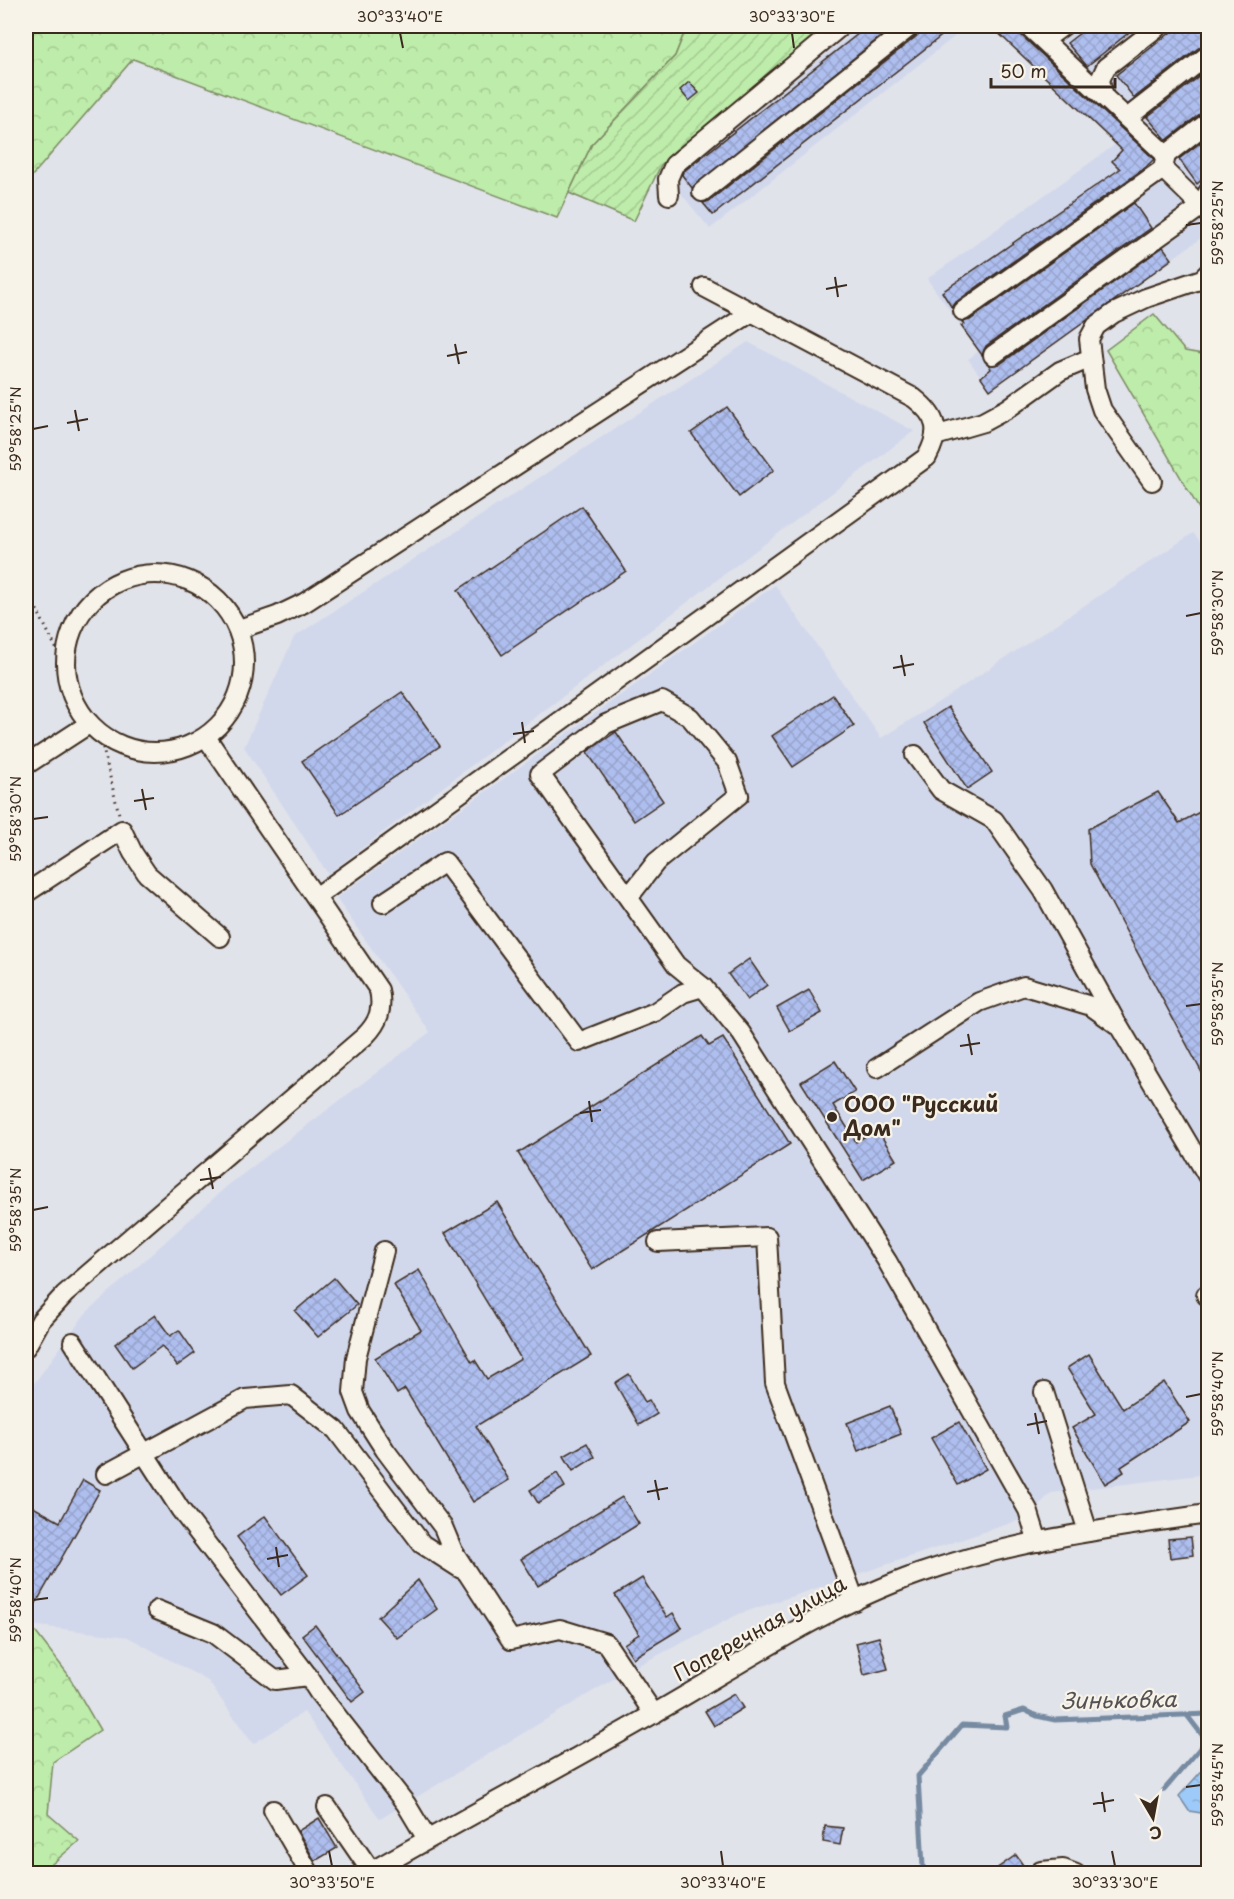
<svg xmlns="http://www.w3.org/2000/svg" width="1234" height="1899" viewBox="0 0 1234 1899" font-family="'Playpen Sans',sans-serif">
	<defs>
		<pattern id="forest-crowns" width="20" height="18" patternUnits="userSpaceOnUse" patternTransform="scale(1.5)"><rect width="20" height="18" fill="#beecaa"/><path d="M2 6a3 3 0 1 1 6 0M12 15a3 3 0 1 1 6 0" fill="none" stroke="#a4cb92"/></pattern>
		<pattern id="garden-furrows" width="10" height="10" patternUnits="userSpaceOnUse" patternTransform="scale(1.5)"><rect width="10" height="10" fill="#beecaa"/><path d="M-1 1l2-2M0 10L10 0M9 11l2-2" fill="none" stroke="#a4cb92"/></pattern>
		<pattern id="water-ripples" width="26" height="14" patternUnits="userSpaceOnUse" patternTransform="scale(1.5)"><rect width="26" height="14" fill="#9dcaf8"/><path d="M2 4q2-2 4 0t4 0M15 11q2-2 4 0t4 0" fill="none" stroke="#88aed4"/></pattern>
		<pattern id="building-cross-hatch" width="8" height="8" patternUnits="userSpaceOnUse" patternTransform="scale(1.5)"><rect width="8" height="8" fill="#aebeee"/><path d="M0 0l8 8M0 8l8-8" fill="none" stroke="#97a3cc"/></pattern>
	</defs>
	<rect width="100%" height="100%" fill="#e1e3ea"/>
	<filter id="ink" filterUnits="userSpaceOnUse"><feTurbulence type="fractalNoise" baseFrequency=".0167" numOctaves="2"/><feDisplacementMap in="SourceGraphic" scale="12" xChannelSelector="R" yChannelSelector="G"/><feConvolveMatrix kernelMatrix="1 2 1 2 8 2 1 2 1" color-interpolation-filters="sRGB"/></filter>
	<g filter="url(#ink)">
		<g fill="#d2d8eb">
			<polygon points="862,26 968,26 710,229 669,179"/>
			<polygon points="991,26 1208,26 1208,233 990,390 968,359 979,351 927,279 1116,144"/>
			<polygon points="748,342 914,431 328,874 244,747 294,637"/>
			<polygon points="1193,533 1208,550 1208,1474 1051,1493 1026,1518 739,1614 625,1672 380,1819 304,1712 253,1744 208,1681 128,1637 30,1625 26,1628 26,1398 27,1393 85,1314 227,1186 430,1032 336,898 775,585 881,738 945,698"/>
		</g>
		<g fill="url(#forest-crowns)" stroke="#7c8b64" stroke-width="1.5">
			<polygon points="26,26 687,26 675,56 592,144 557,218 133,59 26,183"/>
			<polygon points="1154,314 1185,351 1208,355 1208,524 1106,350"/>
			<polygon points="30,1625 67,1673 100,1730 53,1762 48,1814 79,1841 40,1874 26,1873 26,1628"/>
		</g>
		<polygon fill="url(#garden-furrows)" stroke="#7c8b64" stroke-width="1.5" points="687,26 831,26 661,165 634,221 569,193 592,144 675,56"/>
		<polygon fill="url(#water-ripples)" stroke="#768aa1" stroke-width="1.5" points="1208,1764 1208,1814 1189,1811 1179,1796"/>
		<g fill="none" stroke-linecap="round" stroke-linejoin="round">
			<g stroke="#768aa1" stroke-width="5">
				<polyline points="1186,1714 1206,1740"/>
				<polyline points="1164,1790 1208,1739"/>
				<polyline points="915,1874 923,1867 918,1776 962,1725 1007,1727 1005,1716 1024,1710 1037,1716 1055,1720 1208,1714"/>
			</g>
		</g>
		<g fill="url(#building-cross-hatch)" stroke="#3b2a1e" stroke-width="1.5">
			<polygon points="868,26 894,26 692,188 682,175 683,172"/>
			<polygon points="922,26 954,26 713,215 703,203 709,201 918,35"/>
			<polygon points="991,26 1017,26 1020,34 1154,159 1146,167 956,302 952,308 942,292 1120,169 1112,161 1122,150"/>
			<polygon points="1089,26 1137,26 1087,66 1067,43"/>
			<polygon points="1179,26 1209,26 1209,44 1201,46 1134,98 1116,75"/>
			<polygon points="1209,69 1209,111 1201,113 1167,140 1147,117"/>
			<polygon points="689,82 699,93 689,101 680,90"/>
			<polygon points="1209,136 1209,174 1197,184 1179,159"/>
			<polygon points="1134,203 1151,228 986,346 982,355 961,326 964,324 962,322 970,320"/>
			<polygon points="1163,247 1172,259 990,390 981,377 991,369 989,365 1000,364"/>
			<polygon points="727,407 774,470 739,497 691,433"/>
			<polygon points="582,506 626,571 502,655 458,590"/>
			<polygon points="402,692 440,746 339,815 302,761"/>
			<polygon points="833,695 854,726 793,767 772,736"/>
			<polygon points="948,707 992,772 967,789 924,723"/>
			<polygon points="616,732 663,801 634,821 587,752"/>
			<polygon points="1158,792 1179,823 1209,807 1209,1086 1090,864 1088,829"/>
			<polygon points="749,959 767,985 747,1000 728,974"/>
			<polygon points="809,990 822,1013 790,1031 777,1008"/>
			<polygon points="702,1036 709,1046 723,1038 790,1144 592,1270 518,1153"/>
			<polygon points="835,1061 855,1092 833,1105 856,1142 877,1129 896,1160 863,1180 801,1082"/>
			<polygon points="497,1202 591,1356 476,1426 509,1480 473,1502 405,1389 397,1394 375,1358 421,1330 394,1285 419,1270 472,1362 475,1360 487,1379 521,1359 445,1233"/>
			<polygon points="334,1278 357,1305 318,1337 295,1311"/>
			<polygon points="155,1315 170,1336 179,1330 195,1353 177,1366 162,1346 132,1368 115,1344"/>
			<polygon points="1089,1354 1123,1409 1164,1382 1190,1422 1121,1467 1124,1472 1105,1484 1072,1428 1096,1414 1067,1368"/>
			<polygon points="629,1374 645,1402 649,1400 657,1414 639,1425 615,1383"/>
			<polygon points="890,1406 901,1434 858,1451 847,1423"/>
			<polygon points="959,1422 986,1469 958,1485 931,1438"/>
			<polygon points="587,1443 595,1457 573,1471 564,1456"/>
			<polygon points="557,1473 565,1487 538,1503 530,1490"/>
			<polygon points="83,1480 100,1490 26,1621 26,1503 60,1522"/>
			<polygon points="622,1497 639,1524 538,1586 521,1559"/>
			<polygon points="265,1516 308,1575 281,1595 237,1537"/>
			<polygon points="1191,1537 1193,1555 1170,1558 1168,1539"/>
			<polygon points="642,1578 667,1617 673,1613 682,1628 633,1658 624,1644 639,1634 615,1595"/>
			<polygon points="418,1580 437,1609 397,1638 378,1617"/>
			<polygon points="315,1625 365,1692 352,1702 302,1635"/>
			<polygon points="879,1637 888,1669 864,1675 856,1643"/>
			<polygon points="734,1694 743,1708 714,1726 705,1711"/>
			<polygon points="319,1818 337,1848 315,1861 298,1831"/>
			<polygon points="825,1826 843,1828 840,1845 823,1842"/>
			<polygon points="1016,1855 1029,1874 989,1874"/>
		</g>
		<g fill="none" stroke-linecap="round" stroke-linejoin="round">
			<defs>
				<g id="minor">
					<polyline points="1028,26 1166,155 1163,169 1208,213"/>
					<polyline points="1044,40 1063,26"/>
					<polyline points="1104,97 1100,80 1106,67 1159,26"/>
					<polyline points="1127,118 1208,55"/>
					<polyline points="1166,155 1208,122"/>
					<polyline points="702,192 911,26"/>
					<polyline points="669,195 668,179 674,165 841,26"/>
					<polyline points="963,311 1163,169"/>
					<polyline points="993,355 1202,206 1208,192"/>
					<polyline points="935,436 983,422 1007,409 1060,371 1091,358"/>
					<polyline points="1152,481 1102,410 1095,389 1089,339 1096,326 1114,313 1146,298 1202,279 1208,273"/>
					<circle cx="155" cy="663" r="89"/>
					<polyline points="239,629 277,616 304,603 752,312"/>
					<polyline points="915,755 941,790 994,820 1043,890 1115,1020"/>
					<polyline points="26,765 89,724"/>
					<polyline points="26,893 122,830 133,853 147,874 220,937"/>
					<path d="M 316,897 L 927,457 C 941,431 938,417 914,398 L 704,287"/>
					<polyline points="628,898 656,862 739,795 727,762 690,717 662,701 606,724 540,774 676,965 703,987"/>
					<polyline points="383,903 445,862 579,1042 655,1012 683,993 703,987 741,1033 887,1261 1028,1510 1038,1542"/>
					<polyline points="877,1068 979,1002 1024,986 1091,1006 1119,1026 1208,1177"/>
					<polyline points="658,1242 767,1237 775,1383 855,1601"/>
					<polyline points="384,1251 356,1358 353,1392 360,1411 385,1450 443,1527 453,1551 511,1640 560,1629 606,1643 654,1714"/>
					<polyline points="1206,1295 1208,1294"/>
					<polyline points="73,1342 180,1509 308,1676"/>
					<path d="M 26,1347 L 41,1320 L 65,1294 L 365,1036 C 379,1022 383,1009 379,990 L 206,737"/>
					<polyline points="1044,1392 1088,1532"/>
					<polyline points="106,1474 245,1399 291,1395 336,1430 422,1544 461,1569"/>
					<polyline points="157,1610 213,1633 275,1680 308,1676 319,1693 406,1804 427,1839"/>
					<polyline points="327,1807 371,1871"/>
					<polyline points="273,1810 310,1874"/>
					<polyline points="1041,1871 1063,1869 1076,1874"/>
					<path d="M 367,1874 C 462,1819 560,1768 655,1713 C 741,1664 824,1607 918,1574 C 1011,1541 1111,1528 1208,1514"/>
				</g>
			</defs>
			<use href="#minor" stroke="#3b2a1e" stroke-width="22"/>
			<g stroke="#3b2a1e" stroke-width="3" stroke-dasharray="1.5 4.5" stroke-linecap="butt">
				<polyline points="26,588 66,668"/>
				<polyline points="100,736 119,814"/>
			</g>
			<use href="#minor" stroke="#f7f3e8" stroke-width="18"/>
		</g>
	</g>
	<path fill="none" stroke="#3b2a1e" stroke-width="2" d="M 400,33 L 403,48M 792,33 L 794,48M 1186,225 L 1201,223M 835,277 L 838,297M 826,289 L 847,285M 455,344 L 459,364M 447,356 L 467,352M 75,410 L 79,431M 67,423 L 88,419M 33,429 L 48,426M 1186,616 L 1201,613M 901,655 L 905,676M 893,668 L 914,664M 522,722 L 525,743M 513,734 L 534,731M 142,789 L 146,810M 134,801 L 154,798M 33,819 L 48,817M 1186,1006 L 1201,1004M 968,1034 L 972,1055M 960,1046 L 980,1043M 589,1101 L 592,1122M 580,1113 L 601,1110M 209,1168 L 213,1189M 200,1180 L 221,1177M 33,1210 L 48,1207M 1186,1397 L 1201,1394M 1035,1413 L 1039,1434M 1027,1425 L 1047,1421M 655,1480 L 659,1500M 647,1492 L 668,1488M 276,1547 L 279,1567M 267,1559 L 288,1555M 33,1600 L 48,1598M 1186,1787 L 1201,1785M 1102,1792 L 1105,1812M 1093,1804 L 1114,1800M 329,1851 L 332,1866M 721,1851 L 723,1866M 1112,1851 L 1115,1866"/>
	<circle fill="#3b2a1e" stroke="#f7f3e8" stroke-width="2" cx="832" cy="1117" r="6"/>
	<g text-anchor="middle" stroke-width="4.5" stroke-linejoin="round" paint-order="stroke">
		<g font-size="21" font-weight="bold" fill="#3b2a1e" stroke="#f7f3e8" text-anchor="start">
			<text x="844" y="1112">ООО "Русский<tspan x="844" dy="24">Дом"</tspan></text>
		</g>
		<g font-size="21" fill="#3b2a1e" stroke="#f7f3e8">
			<text transform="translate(760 1629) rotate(-29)" y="7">Поперечная улица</text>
		</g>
		<g font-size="22" font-style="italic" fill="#545254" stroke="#f7f3e8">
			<text transform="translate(1119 1700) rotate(-1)" y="8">Зиньковка</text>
		</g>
	</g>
	<rect width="1234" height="1899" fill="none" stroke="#f7f3e8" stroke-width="66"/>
	<g transform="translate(1153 1818) rotate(170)" stroke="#f7f3e8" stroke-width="4.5" paint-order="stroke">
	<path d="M0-4.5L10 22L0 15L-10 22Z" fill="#3b2a1e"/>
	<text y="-9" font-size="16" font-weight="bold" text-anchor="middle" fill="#3b2a1e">С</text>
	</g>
	<path d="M991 78v9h124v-9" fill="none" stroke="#3b2a1e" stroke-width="3"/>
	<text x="1000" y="78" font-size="18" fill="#3b2a1e" stroke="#f7f3e8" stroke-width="4.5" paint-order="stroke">50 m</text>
	<rect x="33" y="33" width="1168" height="1833" fill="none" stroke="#3b2a1e" stroke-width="2"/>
	<g font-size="15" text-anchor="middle" fill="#3b2a1e">
		<text x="400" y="22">30°33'40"E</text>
		<text x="792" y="22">30°33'30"E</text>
		<text transform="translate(1218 223) rotate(-90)" y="5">59°58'25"N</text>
		<text transform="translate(16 429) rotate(-90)" y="5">59°58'25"N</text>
		<text transform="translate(1218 613) rotate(-90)" y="5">59°58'30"N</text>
		<text transform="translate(16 819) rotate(-90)" y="5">59°58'30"N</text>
		<text transform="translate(1218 1004) rotate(-90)" y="5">59°58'35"N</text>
		<text transform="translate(16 1210) rotate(-90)" y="5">59°58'35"N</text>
		<text transform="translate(1218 1394) rotate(-90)" y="5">59°58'40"N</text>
		<text transform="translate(16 1600) rotate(-90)" y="5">59°58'40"N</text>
		<text transform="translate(1218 1785) rotate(-90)" y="5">59°58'45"N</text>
		<text x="332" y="1888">30°33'50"E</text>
		<text x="723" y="1888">30°33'40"E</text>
		<text x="1115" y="1888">30°33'30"E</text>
	</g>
</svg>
